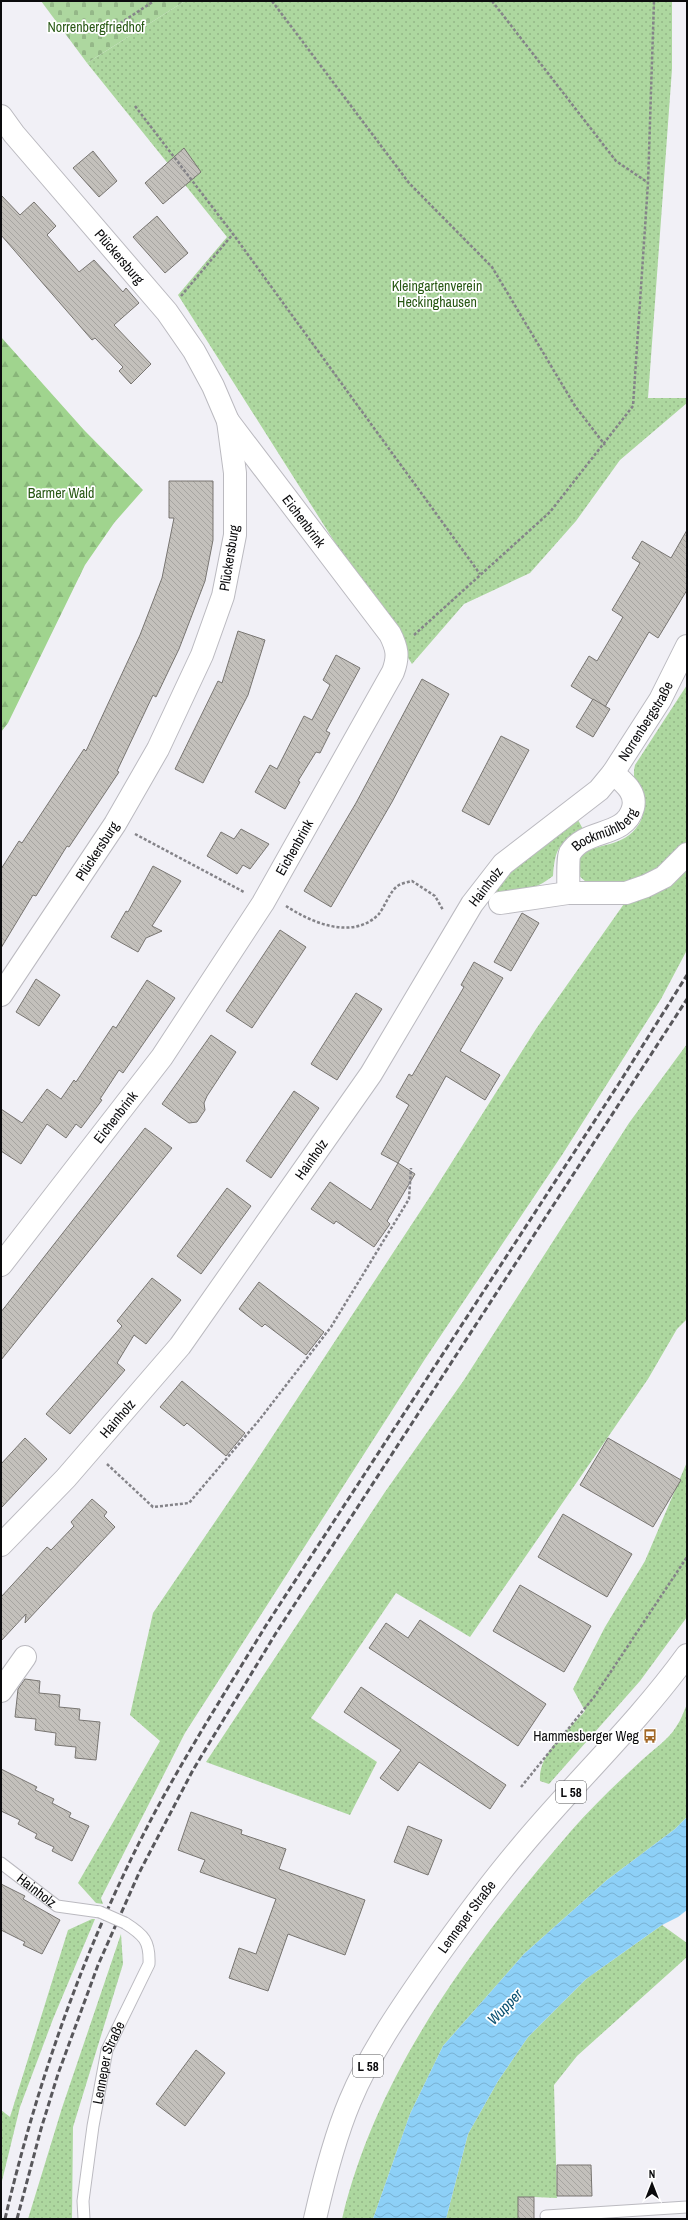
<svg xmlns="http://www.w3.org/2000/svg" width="688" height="2220" viewBox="0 0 688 2220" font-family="'Archivo Narrow',sans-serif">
	<defs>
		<pattern id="grass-dots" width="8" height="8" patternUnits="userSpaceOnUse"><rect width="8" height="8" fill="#add79f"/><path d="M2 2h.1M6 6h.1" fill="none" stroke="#94b788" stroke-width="1.8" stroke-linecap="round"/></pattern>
		<pattern id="forest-firs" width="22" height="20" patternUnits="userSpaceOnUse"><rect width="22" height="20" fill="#a0d48e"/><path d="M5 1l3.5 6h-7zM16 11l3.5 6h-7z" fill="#88b579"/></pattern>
		<pattern id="cemetery-stones" width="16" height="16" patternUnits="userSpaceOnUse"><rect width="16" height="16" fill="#add79f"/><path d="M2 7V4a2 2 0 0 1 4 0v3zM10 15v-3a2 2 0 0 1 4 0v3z" fill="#94b788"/></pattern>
		<pattern id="water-waves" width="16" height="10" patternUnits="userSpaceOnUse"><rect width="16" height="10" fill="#8dd0f7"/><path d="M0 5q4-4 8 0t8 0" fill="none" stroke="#78b1d3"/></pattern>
		<pattern id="building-back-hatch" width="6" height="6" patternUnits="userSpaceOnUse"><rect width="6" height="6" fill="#c3c0bb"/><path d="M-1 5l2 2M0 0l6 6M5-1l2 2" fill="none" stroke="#a6a4a0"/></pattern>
	</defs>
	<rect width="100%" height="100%" fill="#f1f0f6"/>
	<g fill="url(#grass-dots)">
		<polygon points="185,1 672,1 672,69 648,398 687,398 687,403 620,460 576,521 530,573 464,604 412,664 178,295 227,237 87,63"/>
		<path d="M 687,685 L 687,843 L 672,860 L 633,884 L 586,882 L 576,873 L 578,857 C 598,841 623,849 639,824 C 642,819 644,812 643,806 C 639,792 631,780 635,765 Z"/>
		<path d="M 578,820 L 584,831 C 559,842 555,848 553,876 C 533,892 511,894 486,897 L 503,877 Z"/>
		<polygon points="687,863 687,950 661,999 562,1155 425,1359 185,1733 101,1898 103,1904 96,1903 78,1883 160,1741 130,1715 153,1613 251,1469 433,1192 536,1029 626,901"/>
		<polygon points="687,1044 687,1319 677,1329 648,1379 470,1637 396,1593 311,1718 377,1762 350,1815 206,1762 385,1492 464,1380 629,1123"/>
		<path d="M 687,1462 L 687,1617 L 640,1681 L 549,1784 L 540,1781 C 538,1753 568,1731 585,1711 L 573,1689 L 605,1627 L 645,1561 Z"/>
		<path d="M 687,1704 L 687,1817 L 675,1829 L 607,1880 L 524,1954 L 443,2046 L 410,2114 L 373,2219 L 342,2219 C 377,2071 473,1945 571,1831 C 593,1806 618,1782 642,1760 C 653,1750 669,1739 676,1727 C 681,1720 684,1711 687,1704 Z"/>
		<polygon points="92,1919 95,1919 53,2019 20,2107 1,2185 1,2110 10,2117 68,1930"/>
		<polygon points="662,1925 687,1943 687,1957 577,2056 554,2085 557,2198 534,2197 534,2219 446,2219 468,2134 498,2081 528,2037 586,1979"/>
		<polygon points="121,1934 123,1964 73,2127 72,2219 28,2219 62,2108"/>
	</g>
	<polygon fill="url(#forest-firs)" points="1,337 84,430 143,490 114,523 85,565 8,723 1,732"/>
	<polygon fill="url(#cemetery-stones)" points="41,1 185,1 87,63"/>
	<polygon fill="url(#water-waves)" points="687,1817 687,1910 678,1917 662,1925 586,1979 528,2037 498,2081 468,2134 446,2219 373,2219 410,2114 443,2046 524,1954 607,1880 675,1829"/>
	<g fill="url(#building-back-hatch)" stroke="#787571">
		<polygon points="184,148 201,172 163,204 145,183"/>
		<polygon points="93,151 117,181 99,197 73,168"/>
		<polygon points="1,195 20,215 34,202 56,226 47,235 79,272 94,260 123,292 126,288 139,303 114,325 151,364 131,384 119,371 123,367 95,338 92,340 1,235"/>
		<polygon points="157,216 188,253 165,273 133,237"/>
		<polygon points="169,481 213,481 213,540 205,581 179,649 156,697 153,695 117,771 119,772 69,847 67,846 36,896 33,895 1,948 1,869 19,841 22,843 84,749 86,751 140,635 162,578 174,518 169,518"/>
		<polygon points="687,530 687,590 658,638 649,632 605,707 571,686 589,656 597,661 623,617 612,610 640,563 632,558 642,541 671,558"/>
		<polygon points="238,631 265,640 248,695 203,783 175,769 218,681 222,683"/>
		<polygon points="336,655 360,668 326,731 330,733 320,753 316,752 298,781 300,782 285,809 255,792 270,765 277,769 304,716 312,720 330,685 323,680"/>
		<polygon points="422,679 449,694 392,802 331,907 304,891 356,803"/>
		<polygon points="593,699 610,709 593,737 576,727"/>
		<polygon points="501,736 529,750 489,825 462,811"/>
		<polygon points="241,829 269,844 250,869 243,865 237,874 207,856 221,832 234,839"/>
		<polygon points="153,866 181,881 152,926 162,931 146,938 138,952 111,937 126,911 128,912"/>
		<polygon points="522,913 539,923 511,971 494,962"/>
		<polygon points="280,930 306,947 252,1028 226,1011"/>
		<polygon points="474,962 503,978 460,1051 500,1075 485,1100 446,1076 398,1163 381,1154 409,1105 396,1097 409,1074 412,1076 464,987 461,985"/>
		<polygon points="36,979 60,995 39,1026 16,1012"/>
		<polygon points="147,980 175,998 123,1073 119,1070 100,1099 102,1100 81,1128 76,1124 66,1138 47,1124 21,1164 1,1151 1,1109 22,1123 47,1089 61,1099 74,1080 76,1082 113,1026 116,1028"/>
		<polygon points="356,993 382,1009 337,1080 311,1064"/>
		<polygon points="211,1035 236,1052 207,1096 204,1103 205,1110 197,1122 189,1123 162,1104"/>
		<polygon points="294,1091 319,1108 271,1178 246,1161"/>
		<polygon points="145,1128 172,1148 1,1360 1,1312"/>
		<polygon points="398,1163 415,1174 387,1221 390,1224 374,1247 336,1221 334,1224 311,1209 330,1182 371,1210"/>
		<polygon points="227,1188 251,1206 201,1274 177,1256"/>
		<polygon points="152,1278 181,1300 146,1344 134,1335 117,1363 125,1370 70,1434 46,1414 122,1326 117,1321"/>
		<polygon points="259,1282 324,1332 306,1355 265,1324 262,1327 239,1309"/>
		<polygon points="182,1381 245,1433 226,1456 187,1423 184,1426 160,1407"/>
		<polygon points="25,1438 47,1459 1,1508 1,1464"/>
		<polygon points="608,1438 681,1480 653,1527 580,1485"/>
		<polygon points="92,1499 107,1512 104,1516 115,1527 25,1623 26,1614 1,1641 1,1597 47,1547 51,1550 74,1526 71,1522"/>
		<polygon points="563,1514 632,1554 607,1597 538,1557"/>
		<polygon points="520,1585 591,1626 564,1672 493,1631"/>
		<polygon points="420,1620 546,1704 518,1746 369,1648 386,1623 408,1638"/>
		<polygon points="25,1679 40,1681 39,1693 60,1695 59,1707 80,1709 79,1720 100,1722 96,1760 75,1758 76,1747 55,1745 56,1733 35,1730 36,1719 15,1717 18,1689"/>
		<polygon points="361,1687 506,1785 490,1809 419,1762 398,1791 380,1778 401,1750 344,1712"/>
		<polygon points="1,1769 37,1787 35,1790 54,1799 52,1803 71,1813 69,1817 89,1826 72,1861 52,1851 54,1847 35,1838 37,1834 18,1824 20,1820 1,1811"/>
		<polygon points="191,1812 242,1830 241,1834 286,1849 279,1869 365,1900 345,1955 288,1934 268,1991 229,1978 239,1948 256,1954 276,1899 200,1872 205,1860 178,1850"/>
		<polygon points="408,1826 442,1840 428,1875 394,1862"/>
		<polygon points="1,1884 25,1896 23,1899 60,1920 42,1954 23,1945 25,1942 1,1930"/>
		<polygon points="196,2050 225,2073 185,2126 156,2104"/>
		<polygon points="557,2165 591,2165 592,2196 557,2196"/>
		<rect x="518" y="2197" width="16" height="22"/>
	</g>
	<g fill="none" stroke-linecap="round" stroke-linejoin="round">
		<defs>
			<g id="lane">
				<path id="s1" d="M 1,1863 L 57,1906 L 100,1912"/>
				<polyline points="546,2216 687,2207"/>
				<path id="s2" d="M 84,2219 L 83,2201 L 93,2126 L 107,2050 L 149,1964 C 150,1941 144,1935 125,1923"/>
			</g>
			<g id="street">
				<path id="s3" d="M 1,116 L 14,134 L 167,312 L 194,351 L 213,386 L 228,421 L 235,473 L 235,535 L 223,596 L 202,655 L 158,749 L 115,824 L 1,995"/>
				<path id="s4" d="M 568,893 C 569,884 567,859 570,853 C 585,828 625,838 633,808 C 637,792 624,783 613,773"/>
				<polyline points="500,903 568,893 626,893 646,886 664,877 687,854"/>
				<path id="s5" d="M 1,1265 L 162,1057 L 263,903 L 393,672 C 399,656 397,648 390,634 L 228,421"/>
				<path id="s6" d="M 1,1545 L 66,1478 L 180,1346 L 371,1074 L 472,904 L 503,864 L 599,790 L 613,773 L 660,700 L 687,646"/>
				<polyline points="1,1691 25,1657"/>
			</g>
			<g id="primary">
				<path id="s7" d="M 315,2219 C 324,2179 334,2139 350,2101 C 370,2053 400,2010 429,1968 C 458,1927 488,1886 521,1847 C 575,1782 637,1724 687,1655"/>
			</g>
		</defs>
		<use href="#lane" stroke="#bbbac0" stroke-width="13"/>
		<use href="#street" stroke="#bbbac0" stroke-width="24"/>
		<use href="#primary" stroke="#bbbac0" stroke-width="24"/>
		<g stroke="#848388" stroke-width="2.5" stroke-dasharray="3 2" stroke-linecap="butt">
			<polyline points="272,1 409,183 492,267 575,406 605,445"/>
			<polyline points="492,1 616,161 647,182"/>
			<polyline points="116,26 154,1"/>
			<polyline points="135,106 233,234 480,574"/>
			<polyline points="181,296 233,234"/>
			<polyline points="414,635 550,512 633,406 648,183 654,1"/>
			<polyline points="135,834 244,892"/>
			<path d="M 286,906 C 312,923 352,940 378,915 C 385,907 390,890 399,885 C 403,883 408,882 412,881 L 435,896 L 443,910"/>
			<polyline points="107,1464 153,1507 189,1503 260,1419 331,1327 409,1199 411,1168"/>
			<polyline points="521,1787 594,1697 687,1557"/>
		</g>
		<use href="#lane" stroke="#fff" stroke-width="11"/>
		<use href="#street" stroke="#fff" stroke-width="22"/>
		<use href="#primary" stroke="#fff" stroke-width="22"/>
		<g stroke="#58575b" stroke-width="3" stroke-dasharray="6 3" stroke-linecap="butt">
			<path d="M 5,2219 C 38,2078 87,1940 155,1812 C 189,1749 228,1688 265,1627 L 618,1085 L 687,975"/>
			<polyline points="17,2219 41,2129 58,2074 98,1965 139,1873 193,1770 276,1633 687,999"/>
		</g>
		<defs>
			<polyline id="lane-bridge" points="100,1912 125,1923"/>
		</defs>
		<use href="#lane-bridge" stroke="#bbbac0" stroke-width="13" stroke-linecap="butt"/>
		<use href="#lane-bridge" stroke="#fff" stroke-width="11"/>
	</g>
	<defs>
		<symbol id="bus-bare" viewBox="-9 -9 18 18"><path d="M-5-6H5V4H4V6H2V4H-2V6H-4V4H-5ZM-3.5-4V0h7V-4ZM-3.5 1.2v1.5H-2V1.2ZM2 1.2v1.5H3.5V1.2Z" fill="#a26827" stroke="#fff" stroke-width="2.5" paint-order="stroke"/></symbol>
	</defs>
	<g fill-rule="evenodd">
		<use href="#bus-bare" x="640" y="1726" width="20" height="20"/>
	</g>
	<g text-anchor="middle" stroke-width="3.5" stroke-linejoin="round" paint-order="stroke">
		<g fill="#fff" stroke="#545456" stroke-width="1">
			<rect x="556" y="1781" width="30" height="22" rx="3"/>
			<rect x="353" y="2055" width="30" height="22" rx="3"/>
		</g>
		<g font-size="13" font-weight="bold" fill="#0b0b0d">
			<text x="571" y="1797">L 58</text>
			<text x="368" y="2071">L 58</text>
		</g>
		<g font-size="14" fill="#285814" stroke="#fff">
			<text x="96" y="32">Norrenbergfriedhof</text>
			<text x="437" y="291">Kleingartenverein<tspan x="437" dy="16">Heckinghausen</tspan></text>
			<text x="61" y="498">Barmer Wald</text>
		</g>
		<g font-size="14" fill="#0b0b0d" stroke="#fff">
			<text dy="5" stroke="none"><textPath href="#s3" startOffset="184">Plückersburg</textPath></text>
			<text transform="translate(304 521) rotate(53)" y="5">Eichenbrink</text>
			<text transform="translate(229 558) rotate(-81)" y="5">Plückersburg</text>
			<text dy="5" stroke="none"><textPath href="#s6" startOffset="1053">Norrenbergstraße</textPath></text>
			<text dy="5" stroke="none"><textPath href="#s4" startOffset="83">Bockmühlberg</textPath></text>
			<text dy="5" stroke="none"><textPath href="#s5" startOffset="511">Eichenbrink</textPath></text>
			<text transform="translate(97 851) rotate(-57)" y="5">Plückersburg</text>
			<text dy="5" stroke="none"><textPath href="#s6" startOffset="820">Hainholz</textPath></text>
			<text dy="5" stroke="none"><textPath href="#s5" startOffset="187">Eichenbrink</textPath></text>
			<text dy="5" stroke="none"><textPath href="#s6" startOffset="496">Hainholz</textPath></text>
			<text dy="5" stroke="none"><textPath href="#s6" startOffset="172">Hainholz</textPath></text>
			<text dy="5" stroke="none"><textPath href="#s1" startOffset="45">Hainholz</textPath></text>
			<text dy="5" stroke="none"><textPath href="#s7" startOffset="342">Lenneper Straße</textPath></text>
			<text dy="5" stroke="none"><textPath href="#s2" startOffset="159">Lenneper Straße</textPath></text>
		</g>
		<g font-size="14" fill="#0b0b0d" stroke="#fff" text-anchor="end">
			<text x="639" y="1741">Hammesberger Weg</text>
		</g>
		<g font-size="15" font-style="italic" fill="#0d5373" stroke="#fff">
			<text transform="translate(505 2007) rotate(-46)" y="5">Wupper</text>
		</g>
	</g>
	<rect width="688" height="2220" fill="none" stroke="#0b0b0d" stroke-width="4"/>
	<g transform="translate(652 2184)" stroke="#ffffff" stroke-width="3" paint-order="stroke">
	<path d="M0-3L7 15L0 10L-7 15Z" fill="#0b0b0d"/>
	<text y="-6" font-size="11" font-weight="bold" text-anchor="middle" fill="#0b0b0d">N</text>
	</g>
</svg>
